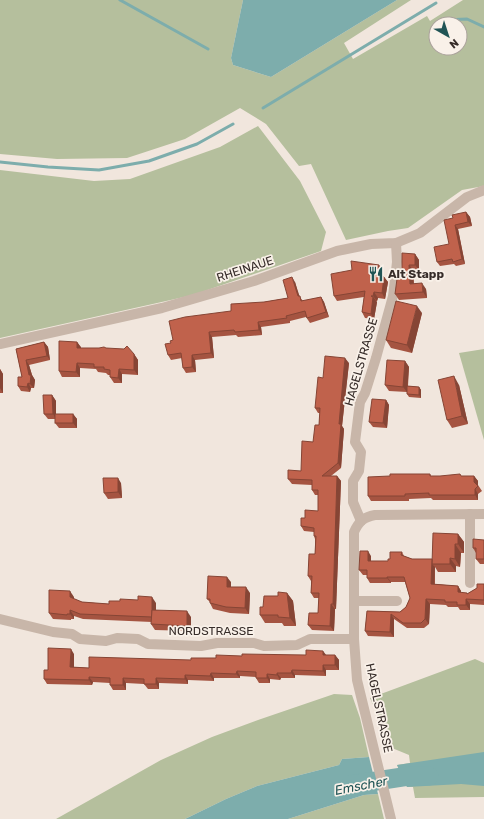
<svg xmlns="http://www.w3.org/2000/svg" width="484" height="819" viewBox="0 0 484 819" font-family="Rubik,sans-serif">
	<rect width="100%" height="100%" fill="#f1e6dd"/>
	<g fill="#b5bf9d" fill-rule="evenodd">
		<path d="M 0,0 L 243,0 L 231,58 L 233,65 L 271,77 L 397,0 L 411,0 L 344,43 L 353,59 L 427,16 L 430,21 L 463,0 L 484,0 L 484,186 L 462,190 L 408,228 L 388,231 L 346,240 L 311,164 L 299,166 L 266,124 L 240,108 L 185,139 L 127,158 L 57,159 L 0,154 ZM 436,24 L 460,24 L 460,48 L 436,48 Z"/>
		<polygon points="258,126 300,181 326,232 321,251 193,295 0,338 0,170 94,181 130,179 220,147"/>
		<polygon points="484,349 484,440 459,353"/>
		<polygon points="475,659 484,663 484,797 415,798 413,787 407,787 397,765 410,763 409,755 392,748 370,698"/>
		<polygon points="334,694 352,695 360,718 369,757 342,759 339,765 257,786 226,799 185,819 56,819 161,760 212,737 258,720"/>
		<polygon points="378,794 384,819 288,819 364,795"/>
	</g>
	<g fill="#7dadac">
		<polygon points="243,0 397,0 271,77 233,65 231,58"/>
		<polygon points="484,752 484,786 461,784 407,787 397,765"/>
		<polygon points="369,757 378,794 364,795 288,819 185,819 226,799 257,786 339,765 342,759"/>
	</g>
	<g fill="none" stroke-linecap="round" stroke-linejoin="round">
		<g stroke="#7dadac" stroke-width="3">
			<polyline points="120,0 208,49"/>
			<polyline points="445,20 467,19 484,27"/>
			<polyline points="263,108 436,3"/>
			<polyline points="0,162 48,167 99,170 149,161 197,144 233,124"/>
		</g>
		<polyline stroke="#7dadac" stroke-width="19" points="350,785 409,776 429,776"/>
		<g stroke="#c8b6a9" stroke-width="10">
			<polyline points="0,344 162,308 254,281 337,251 371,244 396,243 420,233 467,197 484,190"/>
			<polyline points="361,521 353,502 353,481 359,471 361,452 355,442 360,402 365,393 376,358 393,296 397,262 396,243"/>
			<polyline points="470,583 470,514"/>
			<polyline points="354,601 397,601"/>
			<polyline points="0,619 53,632 72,634 80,639 106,641 117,638 138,639 148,644 201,646 217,643 254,643 264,646 297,645 310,639 354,639"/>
			<path d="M 391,819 L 357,680 L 354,639 L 354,532 C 359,521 364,517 375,515 L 484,514"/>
		</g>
	</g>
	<g fill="#a55441">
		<polygon points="466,212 470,217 472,226 458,229 465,264 456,266 454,264 440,266 437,262 449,244 453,218"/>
		<polygon points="415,254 419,260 419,270 413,270 414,284 426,289 427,298 399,300 395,294 399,279"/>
		<polygon points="379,265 382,271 381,276 384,277 388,282 385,299 378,298 377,301 376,301 377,302 374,319 365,318 362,312 364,297 337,301 334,296"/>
		<polygon points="295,282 299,296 303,301 321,297 324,302 329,317 310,323 306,317 290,321 290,323 261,327 262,335 238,337 236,335 212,337 214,358 195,360 196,372 186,373 183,368 182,358 171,360 168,355 171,343 173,340 231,311 264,302 288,298"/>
		<polygon points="422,313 412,353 391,348 386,340"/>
		<polygon points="44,342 48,347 50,360 29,365 32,375 35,380 34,388 31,388 30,392 21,391 18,386 22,377 16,349"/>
		<polygon points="77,342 81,348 106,348 134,354 138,360 138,375 122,374 122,383 114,383 110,377 110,375 108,375 106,373 98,372 96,369 80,368 80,377 62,377 59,371"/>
		<polygon points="405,361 409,367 408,386 419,387 421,390 421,398 409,397 407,394 407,392 389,391 385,385"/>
		<polygon points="349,363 342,426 344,429 341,468 331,476 337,476 341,481 336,609 335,609 334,631 312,630 308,625 318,613 319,598 314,598 311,593 311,581 308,576 315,554 315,539 314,536 314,532 304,531 301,526 305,518 318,511 318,495 315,495 312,490 312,485 292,484 288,479 301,471 313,442 319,425 320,413 318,413 315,408 323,378"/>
		<polygon points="0,369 3,374 3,393 0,393"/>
		<polygon points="459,385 468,424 452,428 447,420"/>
		<polygon points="52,395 56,401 56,414 73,414 77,419 77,428 59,428 55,423 55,419 48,419 44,414"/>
		<polygon points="386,400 389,405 387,428 373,427 369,422"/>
		<polygon points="430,474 431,476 474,476 478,481 478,485 482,491 478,494 478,500 433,500 431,498 409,499 409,501 371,501 368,496 390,476"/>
		<polygon points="121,483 122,498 108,499 104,493"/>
		<polygon points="458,534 464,542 464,553 461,553 460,567 456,566 456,572 438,572 435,567 435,584 458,586 461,591 461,593 467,594 484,584 484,605 470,604 470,610 460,610 458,607 448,607 446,605 430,604 429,624 424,628 407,628 394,619 394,637 368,636 365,631 367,611 400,612 406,607 410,598 405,582 391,582 391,583 370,583 367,578 367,575 363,575 359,570 371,556 371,561 388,561 390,559 402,552 404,556 412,559 432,559 433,560"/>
		<polygon points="484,540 484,564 480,564 476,559 476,553 473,548"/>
		<polygon points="231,582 231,587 250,593 249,614 230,613 213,609 210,603 210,602 207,599"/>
		<polygon points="287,593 293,601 296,626 284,626 282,623 265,623 260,615 263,607 278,596"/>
		<polygon points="74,597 74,599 82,602 109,604 156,603 156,610 191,617 191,631 155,630 151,624 152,622 83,619 74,616 74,619 71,619 71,620 53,619 49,613"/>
		<polygon points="74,654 74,667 89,668 242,656 335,655 339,660 339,670 326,670 326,676 295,675 295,678 281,678 280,680 270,679 270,683 259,683 256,678 256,677 240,676 240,678 214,678 214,681 188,680 188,684 159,683 159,689 148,689 144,684 126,683 126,690 113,690 110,685 110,683 93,682 92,685 47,684 44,679 48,670"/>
	</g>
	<g fill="#864535">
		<polygon points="466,212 470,217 472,226 468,222"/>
		<polygon points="455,225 458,229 465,264 462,259"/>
		<polygon points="415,254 419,260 419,270 415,265"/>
		<polygon points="379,265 382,271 381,281 377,276"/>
		<polygon points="409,265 413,270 414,290 410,284"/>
		<polygon points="292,277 295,282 301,301 298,296"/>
		<polygon points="384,277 388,282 385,299 382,293"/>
		<polygon points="422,283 426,289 427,298 423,292"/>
		<polygon points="374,292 378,298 377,301 373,296"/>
		<polygon points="321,297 324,302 329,317 326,312"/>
		<polygon points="373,297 377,302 374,319 371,314"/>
		<polygon points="417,306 422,313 412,353 407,345"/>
		<polygon points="258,322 261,327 262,335 259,330"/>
		<polygon points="209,332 212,337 214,358 211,353"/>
		<polygon points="44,342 48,347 50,360 47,356"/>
		<polygon points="77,342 81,347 81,353 77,348"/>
		<polygon points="134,354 138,360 138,375 134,370"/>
		<polygon points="192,355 195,360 196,372 192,367"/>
		<polygon points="345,358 349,363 342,426 344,429 341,468 338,463 339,424"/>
		<polygon points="26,360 29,365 32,375 35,380 34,388 30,384 29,375"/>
		<polygon points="405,361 409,367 407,392 403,387"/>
		<polygon points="77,363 80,368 80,377 76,372"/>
		<polygon points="0,369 3,374 3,393 0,388"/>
		<polygon points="119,369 122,374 122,383 118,378"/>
		<polygon points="454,376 459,385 468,424 462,416"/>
		<polygon points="28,383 31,388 30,392 27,387"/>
		<polygon points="419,387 421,390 421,398 419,395"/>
		<polygon points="52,395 56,401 56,419 53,414"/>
		<polygon points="386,400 389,405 387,428 383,423"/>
		<polygon points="73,414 77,419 77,428 73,423"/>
		<polygon points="337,476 341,481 336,609 333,604"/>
		<polygon points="474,476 478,481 478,486 474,482"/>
		<polygon points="118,478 121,483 122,498 118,492"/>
		<polygon points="475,489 478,494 478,500 475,495"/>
		<polygon points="458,534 464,542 464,553 458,544"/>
		<polygon points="455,544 461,553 460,567 455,559"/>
		<polygon points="368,551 371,556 371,566 368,561"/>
		<polygon points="450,558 456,566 456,572 450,564"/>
		<polygon points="432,559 435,564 432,564 435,567 434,589 431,584"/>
		<polygon points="227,577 231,582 231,593 227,587"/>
		<polygon points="387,577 391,582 391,583 387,578"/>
		<polygon points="458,586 461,591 461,597 458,592"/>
		<polygon points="246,587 250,593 249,614 245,608"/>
		<polygon points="70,591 74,597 74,603 70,597"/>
		<polygon points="287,593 293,601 296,626 290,618"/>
		<polygon points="152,597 156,603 156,622 152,617"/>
		<polygon points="426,599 430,604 429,624 425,619"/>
		<polygon points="466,599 470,604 470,610 466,605"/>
		<polygon points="331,604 335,609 334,631 330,626"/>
		<polygon points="70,610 74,616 74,619 70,614"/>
		<polygon points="187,611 191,617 191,631 187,626"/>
		<polygon points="391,614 394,619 394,637 390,632"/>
		<polygon points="71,649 74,654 74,672 70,667"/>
		<polygon points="323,651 327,656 323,655"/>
		<polygon points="335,655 339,660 339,670 335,665"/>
		<polygon points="323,665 326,670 326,676 323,671"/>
		<polygon points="292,670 295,675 295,678 291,673"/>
		<polygon points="237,671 240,676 240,678 236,674"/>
		<polygon points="211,673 214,678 214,681 210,676"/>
		<polygon points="277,673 281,678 280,680 277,675"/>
		<polygon points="267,674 270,679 270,683 267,678"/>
		<polygon points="185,675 188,680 188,684 185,679"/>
		<polygon points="89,677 93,682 92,685 89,680"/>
		<polygon points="123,678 126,683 126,690 123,685"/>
		<polygon points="156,678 159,683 159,689 156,684"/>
	</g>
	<g fill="#c0624c" stroke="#864535">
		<polygon points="466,212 468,222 455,225 462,259 453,262 452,259 437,262 434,247 449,244 444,220 453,218 452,215"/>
		<polygon points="402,253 415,254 415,265 409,265 410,284 422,283 423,292 395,294 397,279 399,279 399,274 402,274"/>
		<polygon points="351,261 379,265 377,276 384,277 382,293 374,292 373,296 371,296 373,297 371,314 362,312 365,291 334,296 331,274 352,270"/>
		<polygon points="292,277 298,296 300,296 301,301 321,297 326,312 307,318 305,311 286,316 287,318 258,322 259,330 235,332 234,330 209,332 211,353 192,355 192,367 183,368 181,353 168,355 165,344 171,343 170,341 173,340 169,321 185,317 231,311 231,304 264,302 288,298 283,280"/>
		<polygon points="396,301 417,306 407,345 386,340"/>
		<polygon points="59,341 77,342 77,348 99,348 104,347 106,348 124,349 127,346 134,354 134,370 119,369 118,378 110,377 110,370 104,369 104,367 94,367 94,364 77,363 76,372 59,371"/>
		<polygon points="44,342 47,356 26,360 29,375 31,375 30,384 28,383 27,387 18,386 18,377 22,377 16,349"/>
		<polygon points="325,356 345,358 339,424 341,424 338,463 322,476 337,476 333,604 331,604 330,626 308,625 309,613 318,613 319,593 311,593 312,576 308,576 309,554 315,554 316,536 314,536 314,528 301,526 301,518 305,518 305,510 318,511 318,490 312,490 312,480 288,479 288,470 301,471 302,441 313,442 315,425 319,425 320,408 315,408 318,377 323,378"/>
		<polygon points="387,360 405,361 403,387 385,385"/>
		<polygon points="454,376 462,416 447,420 438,380"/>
		<polygon points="407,386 419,387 419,395 407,394"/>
		<polygon points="43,395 52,395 53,414 44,414"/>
		<polygon points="372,399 386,400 383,423 369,422"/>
		<rect x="55" y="414" width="18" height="9"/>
		<polygon points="390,474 430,474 430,476 440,476 460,474 461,476 474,476 474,482 478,486 475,489 475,495 429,495 429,493 405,494 405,496 368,496 368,477 390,476"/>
		<polygon points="103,478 118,478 118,492 104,493"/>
		<polygon points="433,533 458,534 458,544 455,544 455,559 450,558 450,564 432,564"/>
		<polygon points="473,539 484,540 484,559 476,559 476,548 473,548"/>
		<polygon points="360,551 368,551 368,561 388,561 388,559 390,559 390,552 402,552 401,555 412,559 432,559 431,584 458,586 458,592 467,593 467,594 477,588 477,584 484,584 484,600 466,599 466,605 457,605 457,602 445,602 445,600 426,599 425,619 421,623 403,623 391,614 390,632 365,631 367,611 400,612 406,607 410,598 404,577 387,577 387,578 367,578 367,570 359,570"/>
		<polygon points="208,576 227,577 227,587 246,587 245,608 226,607 210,603 210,599 207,599"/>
		<polygon points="49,590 70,591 70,597 82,602 109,604 109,601 120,601 120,599 138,600 138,596 152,597 152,617 80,614 70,610 70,614 67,614 67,615 49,613"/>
		<polygon points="278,592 287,593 290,618 278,617 278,615 260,615 260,607 263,607 264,596 278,596"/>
		<polygon points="152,610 187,611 187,626 151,624"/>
		<polygon points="48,648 71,649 70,667 89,668 89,657 191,660 191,658 216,658 216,655 242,656 242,654 306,655 306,650 323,651 323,655 335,655 335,665 323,665 323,671 292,670 291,673 277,673 277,675 267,674 267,678 256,678 256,672 237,671 236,674 211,673 210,676 185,675 185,679 156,678 156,684 144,684 144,679 123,678 123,685 110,685 110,678 89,677 89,680 44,679 44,670 48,670"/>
	</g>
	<defs>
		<symbol id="restaurant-bare" viewBox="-9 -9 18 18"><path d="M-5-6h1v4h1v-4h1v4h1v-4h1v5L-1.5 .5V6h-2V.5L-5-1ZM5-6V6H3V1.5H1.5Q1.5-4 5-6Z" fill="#205455" stroke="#f9f1e9" stroke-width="2.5" paint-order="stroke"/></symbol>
	</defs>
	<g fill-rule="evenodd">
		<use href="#restaurant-bare" x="365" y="263" width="22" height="22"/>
	</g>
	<g text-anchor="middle" stroke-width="3.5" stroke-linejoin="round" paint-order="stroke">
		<g font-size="12" fill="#362c29" stroke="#f9f1e9">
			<text transform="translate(245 269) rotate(-18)" y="4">RHEINAUE</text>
			<text transform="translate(361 362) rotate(-74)" y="4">HAGELSTRASSE</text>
			<text x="211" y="635">NORDSTRASSE</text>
			<text transform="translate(379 708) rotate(78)" y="4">HAGELSTRASSE</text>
		</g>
		<g font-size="12" font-weight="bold" fill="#362c29" stroke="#f9f1e9" text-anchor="start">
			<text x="388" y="278">Alt Stapp</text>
		</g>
		<g font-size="13" font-style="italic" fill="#205455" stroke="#f9f1e9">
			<text transform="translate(361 785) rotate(-11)" y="5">Emscher</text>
		</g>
	</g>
	<g transform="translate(448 36) rotate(141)"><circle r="19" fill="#f9f1e9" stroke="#aba29c"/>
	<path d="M0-3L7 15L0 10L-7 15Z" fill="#205455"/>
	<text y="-6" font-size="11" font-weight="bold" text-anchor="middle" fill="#362c29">N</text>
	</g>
</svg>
